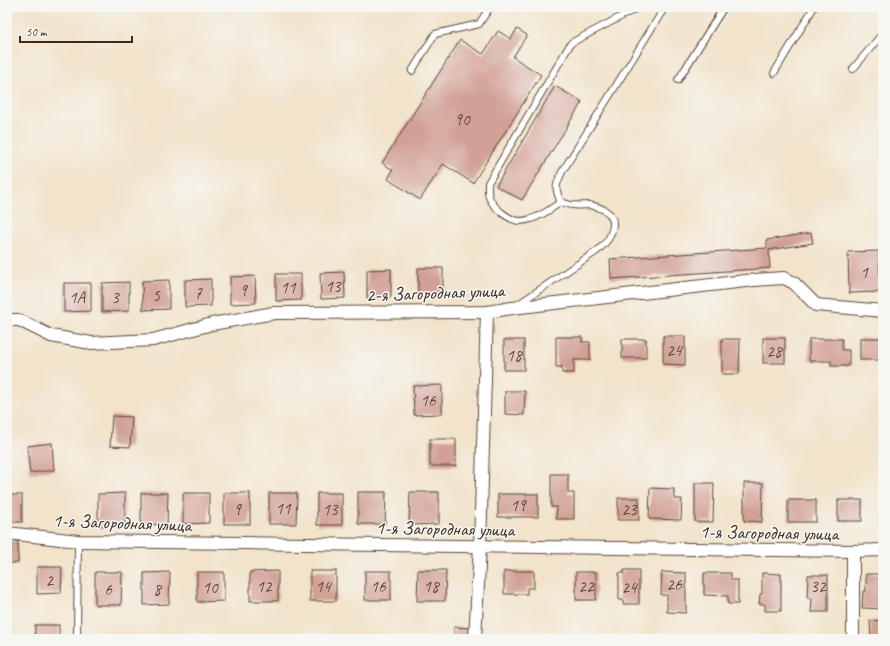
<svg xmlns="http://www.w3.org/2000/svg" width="890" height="646" viewBox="0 0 890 646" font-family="Caveat,sans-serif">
	<rect width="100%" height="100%" fill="#f6f6f2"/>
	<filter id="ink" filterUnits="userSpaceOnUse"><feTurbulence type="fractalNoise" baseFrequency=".025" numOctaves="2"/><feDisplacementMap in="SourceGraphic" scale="8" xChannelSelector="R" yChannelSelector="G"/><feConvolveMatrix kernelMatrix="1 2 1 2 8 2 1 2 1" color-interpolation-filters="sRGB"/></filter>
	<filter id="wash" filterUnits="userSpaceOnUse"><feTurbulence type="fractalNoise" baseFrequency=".012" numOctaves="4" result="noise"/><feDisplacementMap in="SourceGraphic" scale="16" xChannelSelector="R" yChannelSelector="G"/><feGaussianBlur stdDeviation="0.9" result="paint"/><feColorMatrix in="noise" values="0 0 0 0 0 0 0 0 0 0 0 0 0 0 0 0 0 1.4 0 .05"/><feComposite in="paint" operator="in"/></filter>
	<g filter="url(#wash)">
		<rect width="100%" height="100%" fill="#f2e3ca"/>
		<g id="blocks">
			<g fill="#d2a095">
				<polygon points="517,29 527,35 513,57 541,75 473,183 443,164 420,200 388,179 393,170 382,163 460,40 483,54 498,31 511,39"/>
				<polygon points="555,86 582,102 522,200 496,186"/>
				<polygon points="811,233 813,243 769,250 770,268 611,279 610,259 767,248 767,240"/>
				<polygon points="879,251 880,292 849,293 848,252"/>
				<polygon points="418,268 443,268 443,296 418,297"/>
				<polygon points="391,269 391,297 367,298 367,270"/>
				<polygon points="344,272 345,298 321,299 320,273"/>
				<polygon points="276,274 301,274 301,300 276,301"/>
				<polygon points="255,276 256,303 230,304 230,277"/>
				<polygon points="211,279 211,306 185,307 185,280"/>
				<polygon points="169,280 169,309 143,310 142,281"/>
				<polygon points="129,282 129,311 102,312 102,283"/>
				<polygon points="64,283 91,283 91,311 64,312"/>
				<polygon points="663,336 685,336 685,365 663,364"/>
				<polygon points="556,337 582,337 582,342 590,342 590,360 574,360 574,373 562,373 562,367 556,367"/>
				<rect x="763" y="338" width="22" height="25"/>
				<rect x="860" y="338" width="23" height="22"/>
				<rect x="622" y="339" width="24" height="19"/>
				<polygon points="722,339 740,339 739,374 722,374"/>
				<polygon points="809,339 842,339 842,350 849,350 849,366 831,366 831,361 809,361"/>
				<rect x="504" y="340" width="20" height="30"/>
				<polygon points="442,385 442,414 414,415 413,386"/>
				<polygon points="505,391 525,391 524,415 505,414"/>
				<polygon points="112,416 132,417 130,447 110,446"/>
				<rect x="430" y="439" width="26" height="27"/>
				<polygon points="52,443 54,470 30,473 27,446"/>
				<polygon points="551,474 568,474 568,493 574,493 574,519 556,519 557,507 551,507"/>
				<polygon points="695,483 714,483 713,522 695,522"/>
				<polygon points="744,483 763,483 762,522 744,521"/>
				<polygon points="650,488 674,489 674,499 682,499 681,520 649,519"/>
				<polygon points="358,492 386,492 385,524 358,524"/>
				<polygon points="410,492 439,492 439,524 409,525"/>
				<polygon points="125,493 125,525 98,526 98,494"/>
				<polygon points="141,493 168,493 167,524 141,525"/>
				<polygon points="183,493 209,493 209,523 183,524"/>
				<rect x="224" y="493" width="26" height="31"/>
				<polygon points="269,493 297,493 296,524 269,524"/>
				<rect x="317" y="493" width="25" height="32"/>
				<rect x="498" y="494" width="40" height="23"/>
				<rect x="7" y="495" width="15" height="27"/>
				<rect x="618" y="498" width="21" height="22"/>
				<rect x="788" y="500" width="28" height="22"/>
				<rect x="838" y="500" width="24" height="21"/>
				<rect x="7" y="541" width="11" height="22"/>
				<polygon points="37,567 62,567 61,593 37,594"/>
				<polygon points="418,570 446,570 445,601 417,601"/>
				<polygon points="624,570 639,570 639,604 623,604 624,600 619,600 619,573 624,573"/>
				<polygon points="278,571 278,601 250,601 250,572"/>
				<rect x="310" y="571" width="26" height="30"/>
				<rect x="365" y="571" width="26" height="29"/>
				<polygon points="504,571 534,571 534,588 527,588 527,594 504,594"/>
				<polygon points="95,572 122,572 121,605 95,605"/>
				<polygon points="170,572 169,604 144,605 144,573"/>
				<polygon points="197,572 224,572 224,601 197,602"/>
				<rect x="576" y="572" width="20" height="28"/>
				<polygon points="662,572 686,573 686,613 667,612 667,595 661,595"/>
				<polygon points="704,573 731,573 731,580 738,580 738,604 728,604 728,596 704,595"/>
				<polygon points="762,573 781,574 781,611 765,611 765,604 759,604 760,594 762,594"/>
				<polygon points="866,574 883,574 883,609 862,608 863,591 866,591"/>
				<polygon points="808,575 828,575 828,612 811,612 812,598 807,598"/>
				<polygon points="883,620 883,639 871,639 870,621"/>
				<rect x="35" y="625" width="24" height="14"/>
				<polygon points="454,627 471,628 470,639 454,639"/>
			</g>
		</g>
	</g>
	<g filter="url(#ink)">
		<use href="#blocks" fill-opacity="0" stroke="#564638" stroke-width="1"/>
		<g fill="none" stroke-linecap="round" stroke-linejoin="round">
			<defs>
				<g id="lane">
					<polyline points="853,69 883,33"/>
					<polyline points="412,71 435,34 479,24 490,7"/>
					<polyline points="774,73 814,7"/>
					<polyline points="678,80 724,7"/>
					<path d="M 561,202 C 552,208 542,216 531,219 C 528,220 522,221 519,221 C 509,220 494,208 490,199 C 487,194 488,189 488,183 L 571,43 L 639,7"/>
					<path d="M 517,305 L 597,251 C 606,243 611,238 613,225 C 614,212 600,207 589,205 C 584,205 578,206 573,205 C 569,205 565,203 561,202 C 554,188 556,185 562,172 L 665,7"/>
					<polyline points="77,639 78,541"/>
				</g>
				<g id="street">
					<polyline points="7,320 19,320 51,336 91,343 153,340 212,324 274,313 487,312 512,308 754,280 784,278 794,283 816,305 883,311"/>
					<polyline points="7,533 78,541 853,551 883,550"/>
					<polyline points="853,551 853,639"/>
					<polyline points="475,639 480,546 487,312"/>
				</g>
			</defs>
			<use href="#lane" stroke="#564638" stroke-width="8"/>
			<use href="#street" stroke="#564638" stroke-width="14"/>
			<use href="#lane" stroke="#fff" stroke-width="6"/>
			<use href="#street" stroke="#fff" stroke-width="12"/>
		</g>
	</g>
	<g text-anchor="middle" stroke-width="3" stroke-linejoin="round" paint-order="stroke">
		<g font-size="17" fill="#61483c">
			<text x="462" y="125">90</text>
			<text x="864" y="278">1</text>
			<text x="333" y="292">13</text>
			<text x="288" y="293">11</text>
			<text x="243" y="296">9</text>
			<text x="198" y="299">7</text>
			<text x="156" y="301">5</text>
			<text x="77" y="303">1А</text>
			<text x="115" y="303">3</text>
			<text x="674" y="356">24</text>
			<text x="774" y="357">28</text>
			<text x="514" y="361">18</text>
			<text x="428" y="406">16</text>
			<text x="518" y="511">19</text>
			<text x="283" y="514">11</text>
			<text x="237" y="515">9</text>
			<text x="330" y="515">13</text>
			<text x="629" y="515">23</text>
			<text x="49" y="586">2</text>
			<text x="674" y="590">26</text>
			<text x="264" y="592">12</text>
			<text x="323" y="592">14</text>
			<text x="378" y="592">16</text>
			<text x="431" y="592">18</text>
			<text x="586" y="592">22</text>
			<text x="818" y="592">32</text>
			<text x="210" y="593">10</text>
			<text x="629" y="593">24</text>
			<text x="108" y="595">6</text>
			<text x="157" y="595">8</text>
		</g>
		<g font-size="19" fill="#3b2a1e" stroke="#f6f6f2">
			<text transform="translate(435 292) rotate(-2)" y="7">2-я Загородная улица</text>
			<text transform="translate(122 522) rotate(2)" y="7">1-я Загородная улица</text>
			<text transform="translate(445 528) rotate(1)" y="7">1-я Загородная улица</text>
			<text transform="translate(769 532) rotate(1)" y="7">1-я Загородная улица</text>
		</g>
	</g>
	<rect width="890" height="646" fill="none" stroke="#f6f6f2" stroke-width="24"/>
	<path d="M20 36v6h112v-6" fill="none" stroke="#3b2a1e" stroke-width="2"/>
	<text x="26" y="36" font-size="12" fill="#3b2a1e" stroke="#f6f6f2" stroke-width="3" paint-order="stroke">50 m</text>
</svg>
